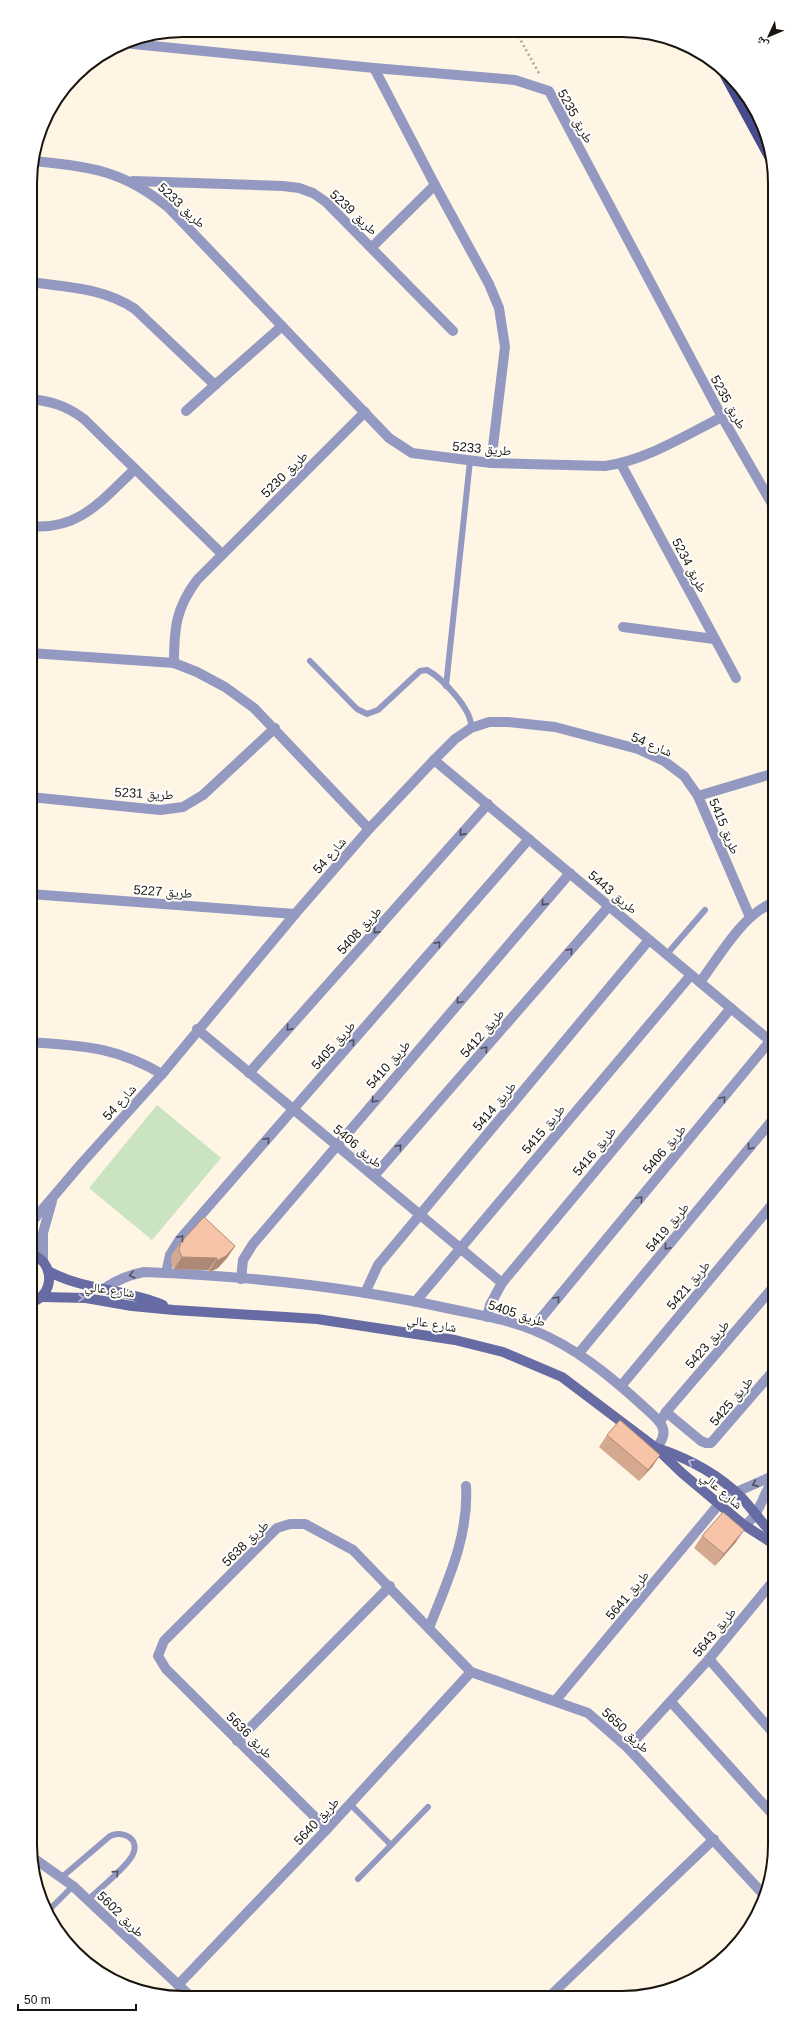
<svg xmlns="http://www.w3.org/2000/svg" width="805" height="2028" viewBox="0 0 805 2028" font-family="Helvetica,'Noto Naskh Arabic',sans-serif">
	<rect width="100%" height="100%" fill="#fff5e5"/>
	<polygon fill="#cae3c0" points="157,1105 221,1158 152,1240 89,1188"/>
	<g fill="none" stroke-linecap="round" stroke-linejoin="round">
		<polyline stroke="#aea699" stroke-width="2.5" stroke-dasharray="2 3" stroke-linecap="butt" points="516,32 540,75"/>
		<g stroke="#9499c1" stroke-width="6">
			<path d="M 310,661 L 357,709 L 367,714 L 378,710 L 420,671 L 427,670 C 442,678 473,710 471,728"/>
			<polyline points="446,686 470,461"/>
			<polyline points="667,954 705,910"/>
			<polyline points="350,1804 391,1845"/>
			<path d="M 62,1877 L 110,1836 C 122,1830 140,1838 133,1854 C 129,1865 98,1890 88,1900"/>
			<polyline points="358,1879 428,1807"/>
			<polyline points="47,1912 73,1886"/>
		</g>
		<g stroke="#9499c1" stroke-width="10">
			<polyline points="123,43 374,68 515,80 549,91 722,417 775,509"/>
			<polyline points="374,68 435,185 489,284 499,308 505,347 491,463"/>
			<path d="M 34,161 C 91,167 123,170 169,208 L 389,438 L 412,453 L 491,463 L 605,466 C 645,461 686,435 722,417"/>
			<polyline points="133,181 283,186 299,188 313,193 326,202 453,331"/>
			<polyline points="30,190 33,163"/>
			<polyline points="372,247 435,185"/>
			<path d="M 30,282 C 67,287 104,288 135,309 L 215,385 L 282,326"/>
			<path d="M 30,399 C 51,401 67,406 84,419 L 222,554"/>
			<polyline points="186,411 215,385"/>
			<polyline points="621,464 736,678"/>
			<path d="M 30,526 C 79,531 102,500 135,469"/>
			<polyline points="623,627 714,639"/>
			<polyline points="30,653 174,663 197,672 225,687 254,708 369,829"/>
			<path d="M 174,663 C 174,628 176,608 197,580 L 365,412"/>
			<polyline points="434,760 775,1045"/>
			<polyline points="698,796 775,773"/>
			<polyline points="30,797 160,810 183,807 203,795 275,728"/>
			<polyline points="30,894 295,914"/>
			<path d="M 700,982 C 720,956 743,913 775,902"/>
			<polyline points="197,1029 502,1283"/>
			<path d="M 30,1042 C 83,1046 114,1046 162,1074"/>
			<polyline points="249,1073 488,804"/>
			<polyline points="374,1176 609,906"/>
			<polyline points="30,1224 81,1164 162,1074 295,914 369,829 434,760 455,739 471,728 489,722 508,722 555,727 638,749 664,761 684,776 698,796 750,917"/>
			<polyline points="43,1261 43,1233 52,1201"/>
			<polyline points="166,1273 170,1255 180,1239 529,839"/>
			<polyline points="241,1279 243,1260 253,1244 570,873"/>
			<path d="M 102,1290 C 116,1280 128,1275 144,1272 C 247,1276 351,1287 451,1309 C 478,1315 507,1319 533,1330 C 575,1347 609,1375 642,1405 C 656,1418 674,1429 656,1448"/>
			<polyline points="365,1293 378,1265 649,940"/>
			<polyline points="416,1301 691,975"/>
			<polyline points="487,1317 490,1305 502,1283 731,1008"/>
			<polyline points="532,1329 770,1041"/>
			<polyline points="579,1353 775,1117"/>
			<polyline points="621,1386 775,1201"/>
			<polyline points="666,1412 701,1441 706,1443 711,1443 775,1369"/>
			<polyline points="660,1422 666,1412 775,1285"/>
			<path d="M 744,1525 C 760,1517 763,1492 775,1477"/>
			<path d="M 429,1628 C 447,1582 469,1537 466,1486"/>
			<polyline points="709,1659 775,1735"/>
			<polyline points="555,1701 725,1497 775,1475"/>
			<polyline points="671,1702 775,1817"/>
			<polyline points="237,1741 390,1586"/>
			<polyline points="628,1748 709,1659 775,1579"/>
			<polyline points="327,1829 166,1669 158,1656 164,1641 277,1528 290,1524 305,1524 353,1550 471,1672 588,1713 628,1748 765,1896"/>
			<polyline points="32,1857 73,1886 189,1995"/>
			<polyline points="178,1985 327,1829 471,1672"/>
			<polyline points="553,1993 714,1839"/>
		</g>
		<g stroke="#676ba4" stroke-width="10">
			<path d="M 48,1271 C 85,1291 126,1289 163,1305"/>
			<polyline points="42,1297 86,1298 132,1306 174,1310 317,1319 455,1340 503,1352 562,1377 656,1448 682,1473 744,1525 775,1545"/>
			<path d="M 30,1303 C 55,1296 56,1261 30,1254"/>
			<path d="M 660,1449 C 689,1459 719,1475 741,1497 C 753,1510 763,1524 775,1537"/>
		</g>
		<polyline stroke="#484a8e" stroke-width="10" points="721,68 772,162"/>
	</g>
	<g fill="#d4a990">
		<polygon points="181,1242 235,1246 227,1258 218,1268 208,1273 208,1270 174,1269 171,1262 172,1254"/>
		<polygon points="607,1435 660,1455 652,1467 639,1481 599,1447"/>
		<polygon points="702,1536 736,1542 715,1566 694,1548"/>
	</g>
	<g fill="#ad8976">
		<polygon points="235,1246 227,1258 218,1268 208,1273 216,1261"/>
		<polygon points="182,1257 217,1258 208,1270 174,1269"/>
		<polygon points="660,1455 652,1467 639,1481 648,1470"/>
		<polygon points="744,1530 736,1542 715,1566 724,1554"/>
	</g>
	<g fill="#f7c4a8" stroke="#ad8976">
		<polygon points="204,1217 235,1246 226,1256 216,1261 217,1258 182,1257 179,1250 181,1242"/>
		<polygon points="620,1420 660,1455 648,1470 607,1435"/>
		<polygon points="723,1512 744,1530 724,1554 702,1536"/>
	</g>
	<defs><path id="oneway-chevron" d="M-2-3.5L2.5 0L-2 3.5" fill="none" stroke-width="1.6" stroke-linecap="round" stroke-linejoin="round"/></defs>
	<g stroke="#50505f">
		<use href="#oneway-chevron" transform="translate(462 833) rotate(132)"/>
		<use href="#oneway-chevron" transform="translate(544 903) rotate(131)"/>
		<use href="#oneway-chevron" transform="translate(376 931) rotate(132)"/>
		<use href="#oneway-chevron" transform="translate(438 944) rotate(-49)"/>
		<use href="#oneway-chevron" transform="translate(570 951) rotate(-49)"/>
		<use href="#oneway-chevron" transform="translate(459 1001) rotate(131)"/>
		<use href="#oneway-chevron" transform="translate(289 1028) rotate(132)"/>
		<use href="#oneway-chevron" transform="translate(352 1042) rotate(-49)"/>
		<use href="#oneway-chevron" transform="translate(485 1049) rotate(-49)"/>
		<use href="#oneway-chevron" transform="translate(723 1099) rotate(-50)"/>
		<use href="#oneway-chevron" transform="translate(374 1100) rotate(131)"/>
		<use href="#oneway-chevron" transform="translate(267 1140) rotate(-49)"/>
		<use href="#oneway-chevron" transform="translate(399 1147) rotate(-49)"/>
		<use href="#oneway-chevron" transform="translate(750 1147) rotate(130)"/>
		<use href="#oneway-chevron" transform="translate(640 1199) rotate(-50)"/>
		<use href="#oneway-chevron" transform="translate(181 1238) rotate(-50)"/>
		<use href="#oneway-chevron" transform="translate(667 1247) rotate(130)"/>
		<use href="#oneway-chevron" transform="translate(132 1275) rotate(166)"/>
		<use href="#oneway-chevron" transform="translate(557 1299) rotate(-50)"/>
		<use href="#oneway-chevron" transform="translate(755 1484) rotate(156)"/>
		<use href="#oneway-chevron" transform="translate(116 1873) rotate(-44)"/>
	</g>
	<g stroke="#bbbcd6">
		<use href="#oneway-chevron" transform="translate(81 1298) rotate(3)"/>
		<use href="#oneway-chevron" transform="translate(691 1462) rotate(-152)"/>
	</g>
	<g text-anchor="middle" stroke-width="4" stroke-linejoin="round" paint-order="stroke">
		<g font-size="13" fill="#19150e" stroke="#fff">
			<text transform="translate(576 116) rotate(61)" y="5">طريق 5235</text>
			<text transform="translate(182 205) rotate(43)" y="5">طريق 5233</text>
			<text transform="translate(354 212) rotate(43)" y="5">طريق 5239</text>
			<text transform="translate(729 402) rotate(61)" y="5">طريق 5235</text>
			<text transform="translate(482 448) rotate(5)" y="5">طريق 5233</text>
			<text transform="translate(284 474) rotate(-45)" y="5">طريق 5230</text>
			<text transform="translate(690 565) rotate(62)" y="5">طريق 5234</text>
			<text transform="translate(652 744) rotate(23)" y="5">شارع 54</text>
			<text transform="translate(144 793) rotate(3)" y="5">طريق 5231</text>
			<text transform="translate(725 826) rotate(67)" y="5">طريق 5415</text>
			<text transform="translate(329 855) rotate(-49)" y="5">شارع 54</text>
			<text transform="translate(163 891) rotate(4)" y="5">طريق 5227</text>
			<text transform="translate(613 892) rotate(40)" y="5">طريق 5443</text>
			<text transform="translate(359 930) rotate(-48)" y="5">طريق 5408</text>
			<text transform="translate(482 1033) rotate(-49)" y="5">طريق 5412</text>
			<text transform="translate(333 1045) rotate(-49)" y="5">طريق 5405</text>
			<text transform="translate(388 1064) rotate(-49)" y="5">طريق 5410</text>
			<text transform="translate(119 1102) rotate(-48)" y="5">شارع 54</text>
			<text transform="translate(494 1106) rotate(-50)" y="5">طريق 5414</text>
			<text transform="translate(543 1129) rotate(-50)" y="5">طريق 5415</text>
			<text transform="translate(358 1146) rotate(40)" y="5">طريق 5406</text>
			<text transform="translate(664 1149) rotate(-50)" y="5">طريق 5406</text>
			<text transform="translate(594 1151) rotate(-50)" y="5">طريق 5416</text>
			<text transform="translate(667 1227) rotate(-50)" y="5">طريق 5419</text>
			<text transform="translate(688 1285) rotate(-50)" y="5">طريق 5421</text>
			<text transform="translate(110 1289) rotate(8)" y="5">شارع عالي</text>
			<text transform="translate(517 1313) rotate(18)" y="5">طريق 5405</text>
			<text transform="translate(432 1323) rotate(10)" y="5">شارع عالي</text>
			<text transform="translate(707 1344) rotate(-49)" y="5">طريق 5423</text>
			<text transform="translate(731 1401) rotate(-50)" y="5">طريق 5425</text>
			<text transform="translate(722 1490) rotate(40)" y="5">شارع عالي</text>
			<text transform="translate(245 1543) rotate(-44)" y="5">طريق 5638</text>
			<text transform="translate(627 1595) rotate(-50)" y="5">طريق 5641</text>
			<text transform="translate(714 1632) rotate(-50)" y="5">طريق 5643</text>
			<text transform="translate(626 1730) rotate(43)" y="5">طريق 5650</text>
			<text transform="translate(250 1735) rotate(45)" y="5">طريق 5636</text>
			<text transform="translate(316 1821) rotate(-47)" y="5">طريق 5640</text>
			<text transform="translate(121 1914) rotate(44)" y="5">طريق 5602</text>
		</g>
	</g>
	<path d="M0 0H805V2028H0ZM183 37H622A146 146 0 0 1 768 183V1845A146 146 0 0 1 622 1991H183A146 146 0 0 1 37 1845V183A146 146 0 0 1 183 37Z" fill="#fff" fill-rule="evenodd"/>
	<path fill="none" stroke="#19150e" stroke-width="2" d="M183 37H622A146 146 0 0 1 768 183V1845A146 146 0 0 1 622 1991H183A146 146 0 0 1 37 1845V183A146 146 0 0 1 183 37Z"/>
	<g transform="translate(769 36) rotate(226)" stroke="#ffffff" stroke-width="3" paint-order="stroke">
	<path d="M0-3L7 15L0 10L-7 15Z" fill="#19150e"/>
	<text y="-6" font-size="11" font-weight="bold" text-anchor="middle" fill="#19150e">ش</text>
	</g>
	<path d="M18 2004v6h118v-6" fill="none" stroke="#19150e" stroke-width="2"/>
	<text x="24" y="2004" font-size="12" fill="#19150e" stroke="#ffffff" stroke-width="3" paint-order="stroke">50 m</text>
</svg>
